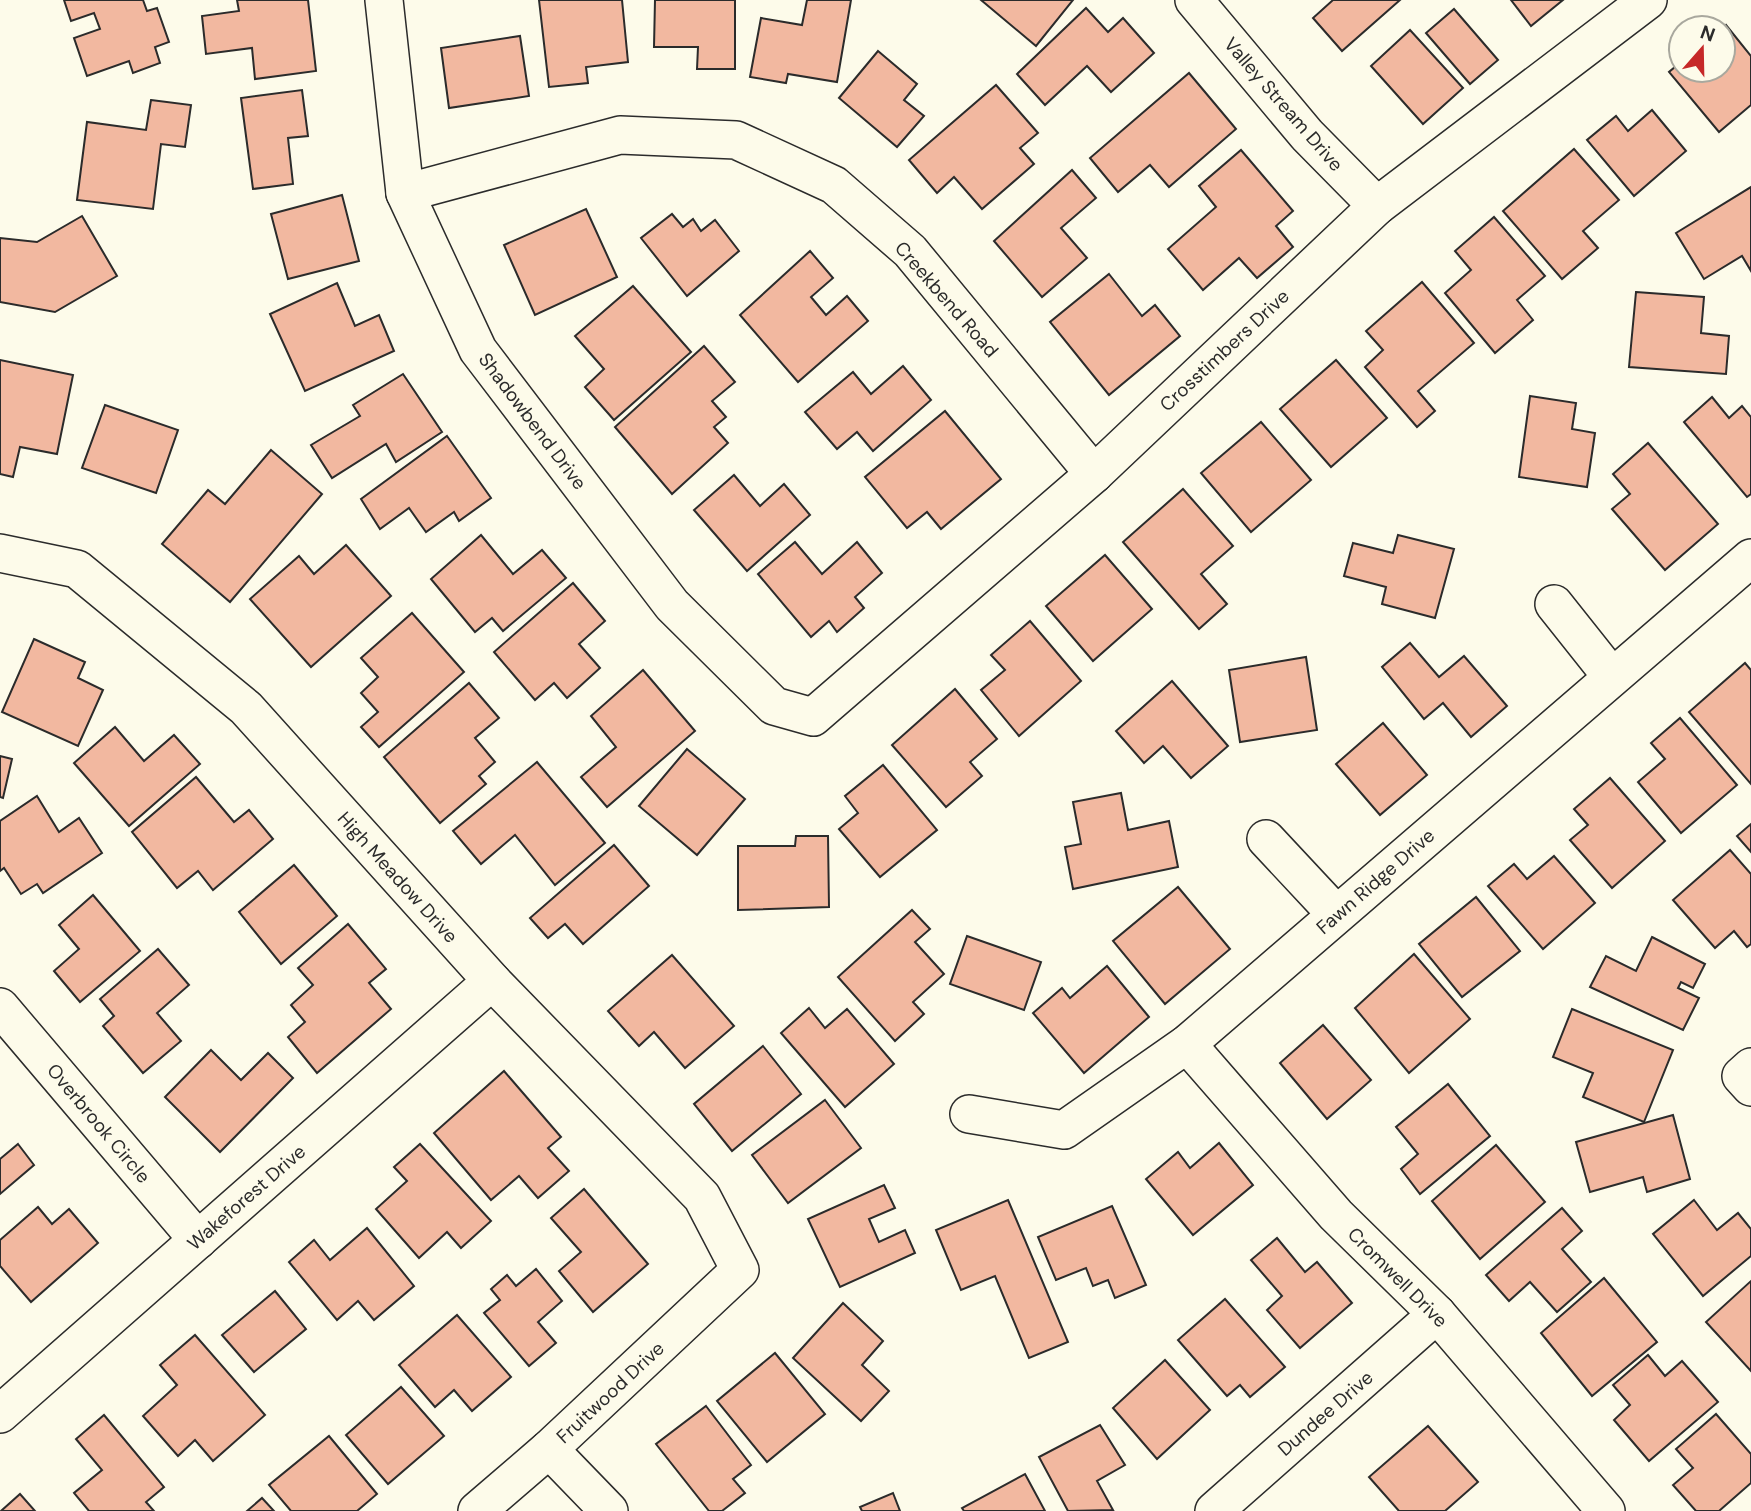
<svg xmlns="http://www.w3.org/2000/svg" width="1751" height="1511" viewBox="0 0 1751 1511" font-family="'DM Sans',sans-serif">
	<rect width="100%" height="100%" fill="#fdfbea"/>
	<g fill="#f2b8a0" stroke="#2b2b2b" stroke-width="2">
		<polygon points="64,0 143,0 147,11 157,8 169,42 155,47 160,63 133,73 129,61 87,76 74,38 100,29 94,13 71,21"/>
		<polygon points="237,0 308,0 316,71 255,79 252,48 206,54 202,16 239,11"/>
		<polygon points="539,0 622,0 628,62 586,67 588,83 549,87"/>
		<polygon points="655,0 735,0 735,69 697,69 698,47 654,47"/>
		<polygon points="807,0 851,0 837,82 788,74 786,83 750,77 761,18 802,25"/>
		<polygon points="981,0 1073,0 1036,46"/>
		<polygon points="1333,0 1400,0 1342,51 1313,18"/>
		<polygon points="1511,0 1563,0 1531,26"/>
		<polygon points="1086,8 1108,32 1123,18 1154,53 1111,92 1087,66 1045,105 1017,74"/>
		<polygon points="1454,9 1498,60 1470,84 1426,33"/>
		<polygon points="1726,25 1751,56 1751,105 1719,132 1669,72 1681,62 1681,70 1723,70 1722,28"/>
		<polygon points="1410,30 1463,88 1423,124 1371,66"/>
		<polygon points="520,36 529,96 449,108 441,48"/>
		<polygon points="878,51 917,84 904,100 924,116 897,147 839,98"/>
		<polygon points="1189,73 1236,129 1169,187 1150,165 1118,192 1090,158"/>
		<polygon points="996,85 1038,133 1020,148 1034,164 982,209 954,177 937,193 909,160"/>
		<polygon points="302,90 308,136 288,138 293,184 253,189 241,98"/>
		<polygon points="151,100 191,105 185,147 161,144 153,209 77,200 87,122 146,130"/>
		<polygon points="1652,110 1686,151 1634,196 1587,140 1616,116 1628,131"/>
		<polygon points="1574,149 1619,200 1583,231 1598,248 1562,279 1503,211"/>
		<polygon points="1241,150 1293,211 1276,226 1293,247 1257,278 1239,258 1203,290 1168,249 1216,207 1199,186"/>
		<polygon points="1072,170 1096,198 1061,228 1087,258 1042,297 994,241"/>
		<polygon points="1751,187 1751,271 1742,256 1704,279 1676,233"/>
		<polygon points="342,195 359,261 288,279 271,214"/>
		<polygon points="586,209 617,277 535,315 504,245"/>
		<polygon points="672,214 683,227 693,219 701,231 715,220 739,251 687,296 641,238"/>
		<polygon points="82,216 117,276 55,312 0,302 0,238 37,242"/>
		<polygon points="1494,217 1545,276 1517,300 1533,320 1495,353 1445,293 1471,270 1455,251"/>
		<polygon points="810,251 833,278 811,297 826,315 847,296 868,321 798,382 740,315"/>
		<polygon points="1109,274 1142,316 1155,305 1180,336 1109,395 1050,322"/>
		<polygon points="1422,282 1474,343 1418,391 1435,411 1417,427 1365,367 1383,350 1366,331"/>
		<polygon points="337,283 355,326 379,315 394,351 305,391 270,314"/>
		<polygon points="633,286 691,352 614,420 585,387 604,369 575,336"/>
		<polygon points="1636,292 1704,297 1701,333 1729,336 1726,374 1629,367"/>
		<polygon points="704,346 735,382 712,401 726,417 714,427 728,443 672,494 615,427"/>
		<polygon points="0,360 73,375 57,454 20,447 13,477 0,474"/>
		<polygon points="1336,360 1387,418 1331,467 1280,409"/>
		<polygon points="903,366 931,400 873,451 857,432 837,449 805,412 853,372 871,394"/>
		<polygon points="403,374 442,432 396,462 386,444 332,478 311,445 360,416 353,405"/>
		<polygon points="1530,396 1576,403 1572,429 1595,433 1587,487 1519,477"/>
		<polygon points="1712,397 1729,418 1742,406 1751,417 1751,494 1747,497 1684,422"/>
		<polygon points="105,405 178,430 156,493 82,468"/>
		<polygon points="945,411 1001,479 941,529 927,512 907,528 865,477"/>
		<polygon points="1261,422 1311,480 1251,532 1201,473"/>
		<polygon points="447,436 491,498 459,521 454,512 426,532 409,508 380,529 361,499"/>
		<polygon points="1648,443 1718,524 1665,570 1612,509 1630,494 1613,474"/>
		<polygon points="271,450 322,494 230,602 162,544 208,490 225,504"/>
		<polygon points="734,475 760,506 784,484 810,515 747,571 694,510"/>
		<polygon points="1183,489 1233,546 1201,574 1227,604 1199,629 1123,542"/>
		<polygon points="481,535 513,574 542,550 566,578 503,631 492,618 475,632 431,579"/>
		<polygon points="1398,535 1454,549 1435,618 1382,604 1386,587 1344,576 1353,543 1393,553"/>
		<polygon points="795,542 822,574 857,542 882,573 855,597 864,608 837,632 829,621 811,637 758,574"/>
		<polygon points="346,545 391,596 311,667 250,599 299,556 314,574"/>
		<polygon points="1105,555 1152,609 1093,661 1046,606"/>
		<polygon points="573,583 605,621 579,644 600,668 567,698 554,683 535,700 494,652"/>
		<polygon points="412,613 464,672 379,747 361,727 378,712 361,693 378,677 361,658"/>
		<polygon points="1030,621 1081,681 1019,736 981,690 1005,670 991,655"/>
		<polygon points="34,639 85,662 78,678 103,690 78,746 2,712"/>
		<polygon points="1410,643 1439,677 1464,656 1507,706 1471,737 1443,703 1424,719 1382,667"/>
		<polygon points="1306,657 1317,730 1240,742 1229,670"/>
		<polygon points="1745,663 1751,670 1751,784 1689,712"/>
		<polygon points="643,670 695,731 607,807 581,777 616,747 591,716"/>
		<polygon points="1172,681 1228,746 1191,778 1163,746 1144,763 1116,731"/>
		<polygon points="469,683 499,718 475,738 495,762 479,776 486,784 440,823 384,757"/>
		<polygon points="955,689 997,739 970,762 982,776 946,807 892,745"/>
		<polygon points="1680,718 1737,785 1681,833 1638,782 1665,759 1651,743"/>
		<polygon points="1383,723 1427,775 1380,815 1336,764"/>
		<polygon points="115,727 144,761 174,735 200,764 129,826 74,763"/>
		<polygon points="687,749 745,799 697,855 639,806"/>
		<polygon points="0,756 12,759 3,798 0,797"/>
		<polygon points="537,762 605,843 555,885 515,835 481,864 453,831"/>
		<polygon points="883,765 937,830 880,877 839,829 858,813 845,796"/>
		<polygon points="196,777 234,822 249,810 273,839 213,890 198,871 177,888 132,832"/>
		<polygon points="1610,778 1665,841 1612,888 1570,840 1588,825 1574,809"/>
		<polygon points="1121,793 1128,830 1169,821 1178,867 1073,889 1065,847 1081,844 1073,802"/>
		<polygon points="37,796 59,832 79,818 102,853 43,893 37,884 21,894 4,868 0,871 0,821"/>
		<polygon points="1751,824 1751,852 1737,836"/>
		<polygon points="796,836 828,836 829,907 738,910 738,846 795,846"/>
		<polygon points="614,845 649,886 583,944 565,924 548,938 530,918"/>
		<polygon points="1730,850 1751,874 1751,944 1747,947 1734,931 1715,948 1673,900"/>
		<polygon points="1554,856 1595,903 1543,949 1488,886 1514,864 1527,879"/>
		<polygon points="294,865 337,916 281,964 239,912"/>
		<polygon points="1178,887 1230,949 1165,1004 1113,941"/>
		<polygon points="93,895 140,951 80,1002 54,971 79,949 59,925"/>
		<polygon points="1476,897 1520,951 1462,997 1419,944"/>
		<polygon points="912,910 930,929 915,942 944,974 913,1002 924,1014 895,1041 838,977"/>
		<polygon points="348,924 386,969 369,983 391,1009 317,1073 288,1037 305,1022 291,1005 313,985 298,968"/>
		<polygon points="967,936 1041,962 1024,1010 950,984"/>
		<polygon points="1652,937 1705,964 1693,988 1681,982 1678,988 1699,998 1683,1030 1590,987 1606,956 1636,971"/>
		<polygon points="158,949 189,985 157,1013 181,1041 143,1073 103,1026 114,1016 100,999"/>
		<polygon points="1414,954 1470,1019 1409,1073 1355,1008"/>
		<polygon points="672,955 734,1026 685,1068 654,1032 639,1046 608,1011"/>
		<polygon points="1107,966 1149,1017 1084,1073 1033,1013 1062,988 1070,998"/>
		<polygon points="809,1008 825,1028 847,1009 894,1064 845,1107 781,1033"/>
		<polygon points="1572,1009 1673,1050 1644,1122 1583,1097 1593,1073 1553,1057"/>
		<polygon points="1323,1025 1371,1080 1327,1119 1280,1063"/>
		<polygon points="763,1046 801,1094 732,1151 694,1104"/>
		<polygon points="211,1050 241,1080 268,1053 293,1078 220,1152 165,1097"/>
		<polygon points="504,1071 561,1137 548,1148 569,1171 538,1198 519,1176 491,1200 434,1133"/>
		<polygon points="1448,1084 1490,1136 1420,1194 1401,1169 1418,1154 1396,1127"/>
		<polygon points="825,1100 861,1148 788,1203 752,1155"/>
		<polygon points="1673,1115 1690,1179 1647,1192 1643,1177 1590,1192 1576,1142"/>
		<polygon points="1219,1143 1253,1185 1193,1235 1146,1179 1178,1152 1190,1168"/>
		<polygon points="18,1144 34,1165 0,1194 0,1159"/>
		<polygon points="420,1144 491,1221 461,1248 447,1232 419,1258 376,1209 407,1181 394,1167"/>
		<polygon points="1496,1145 1545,1202 1480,1259 1432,1201"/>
		<polygon points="884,1185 895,1208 869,1219 879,1242 905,1230 915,1253 840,1287 808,1219"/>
		<polygon points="584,1189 648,1264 593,1312 559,1271 581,1252 551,1218"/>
		<polygon points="1008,1200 1068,1342 1029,1358 995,1276 961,1290 936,1230"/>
		<polygon points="1694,1200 1717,1230 1738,1213 1751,1229 1751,1256 1703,1296 1653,1234"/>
		<polygon points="1112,1206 1146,1285 1115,1298 1108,1280 1093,1286 1086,1268 1056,1280 1038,1237"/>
		<polygon points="38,1207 52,1224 69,1209 98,1243 31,1302 0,1266 0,1240"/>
		<polygon points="1562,1208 1582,1231 1562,1249 1591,1282 1557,1312 1530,1282 1509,1301 1486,1275"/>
		<polygon points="367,1228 414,1286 374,1320 358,1301 337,1320 289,1262 314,1240 330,1260"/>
		<polygon points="1277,1238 1305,1272 1317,1262 1352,1303 1300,1348 1267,1310 1282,1296 1251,1260"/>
		<polygon points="536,1269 562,1301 538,1322 556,1343 529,1366 484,1313 500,1300 491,1289 507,1275 516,1286"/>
		<polygon points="1604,1278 1657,1342 1592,1396 1541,1333"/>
		<polygon points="1751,1281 1751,1371 1706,1322"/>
		<polygon points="275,1291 306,1329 254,1372 222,1335"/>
		<polygon points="1225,1299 1285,1367 1250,1397 1240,1385 1227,1396 1178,1340"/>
		<polygon points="843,1303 883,1341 862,1365 889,1391 861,1421 793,1358"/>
		<polygon points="457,1315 511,1377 472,1411 454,1390 435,1407 399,1365"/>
		<polygon points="195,1335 265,1415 213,1461 195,1440 178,1456 143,1416 177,1385 160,1365"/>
		<polygon points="775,1353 825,1414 767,1462 717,1401"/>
		<polygon points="1648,1355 1665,1376 1682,1361 1718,1402 1649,1461 1614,1420 1630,1405 1613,1385"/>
		<polygon points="1165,1360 1210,1410 1157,1459 1113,1408"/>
		<polygon points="401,1387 444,1436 388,1484 346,1435"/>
		<polygon points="706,1406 751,1465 733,1479 745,1493 722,1511 709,1511 656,1444"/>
		<polygon points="1716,1414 1751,1454 1751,1483 1719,1511 1696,1511 1673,1485 1693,1468 1676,1449"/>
		<polygon points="104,1415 164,1487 146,1502 154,1511 89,1511 74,1493 102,1470 76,1439"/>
		<polygon points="1100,1425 1125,1465 1097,1481 1113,1510 1068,1511 1039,1457"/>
		<polygon points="1428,1426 1478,1482 1445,1511 1399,1511 1369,1477"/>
		<polygon points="329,1436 377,1494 357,1511 291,1511 269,1485"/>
		<polygon points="1025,1474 1045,1511 964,1511 962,1508"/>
		<polygon points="893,1493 900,1511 862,1511 860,1507"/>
		<polygon points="20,1494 35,1511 1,1511"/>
		<polygon points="262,1498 274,1511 247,1511"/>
	</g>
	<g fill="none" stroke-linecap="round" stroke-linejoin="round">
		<defs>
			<g id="minor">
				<polyline points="384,0 405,193 478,350 672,605 774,706 813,717 1094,474 1377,206 1648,0"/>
				<polyline points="1194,0 1307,135 1377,206"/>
				<polyline points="405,193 620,135 736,140 834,185 910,251 1094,474"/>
				<polyline points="0,553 77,569 246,708 492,981 702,1197 740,1270 549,1449 477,1511"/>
				<polyline points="1554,604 1612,677"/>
				<polyline points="1266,839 1336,914"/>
				<polyline points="0,1007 198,1240"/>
				<polyline points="1187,1044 1336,1215 1437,1314 1606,1511"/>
				<polyline points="1751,1067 1741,1076 1751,1087"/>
				<polyline points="969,1114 1064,1130 1187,1044 1751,558"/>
				<polyline points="0,1414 492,981"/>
				<polyline points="549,1449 609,1511"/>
				<polyline points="1214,1511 1437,1314"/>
			</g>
		</defs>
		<use href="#minor" stroke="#2b2b2b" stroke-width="40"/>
		<use href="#minor" stroke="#fdfbea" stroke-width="37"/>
	</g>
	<g text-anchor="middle" stroke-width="5" stroke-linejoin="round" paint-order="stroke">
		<g font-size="19" fill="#2b2b2b" stroke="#fdfbea">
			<text transform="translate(1284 104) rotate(49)" y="7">Valley Stream Drive</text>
			<text transform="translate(947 299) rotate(49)" y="7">Creekbend Road</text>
			<text transform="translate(1224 350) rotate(-43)" y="7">Crosstimbers Drive</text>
			<text transform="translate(533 421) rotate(53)" y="7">Shadowbend Drive</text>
			<text transform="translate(398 877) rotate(48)" y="7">High Meadow Drive</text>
			<text transform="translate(1375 881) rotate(-41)" y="7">Fawn Ridge Drive</text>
			<text transform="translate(99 1123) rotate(50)" y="7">Overbrook Circle</text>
			<text transform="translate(246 1197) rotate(-41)" y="7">Wakeforest Drive</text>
			<text transform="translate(1398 1277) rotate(45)" y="7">Cromwell Drive</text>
			<text transform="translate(610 1392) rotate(-43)" y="7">Fruitwood Drive</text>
			<text transform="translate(1325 1413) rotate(-41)" y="7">Dundee Drive</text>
		</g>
	</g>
	<g transform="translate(1702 49) rotate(20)"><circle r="33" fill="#fdfbea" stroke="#a9a89e" stroke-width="2"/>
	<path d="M0-5L12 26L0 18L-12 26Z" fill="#c62828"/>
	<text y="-10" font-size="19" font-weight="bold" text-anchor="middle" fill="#2b2b2b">N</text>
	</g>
</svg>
